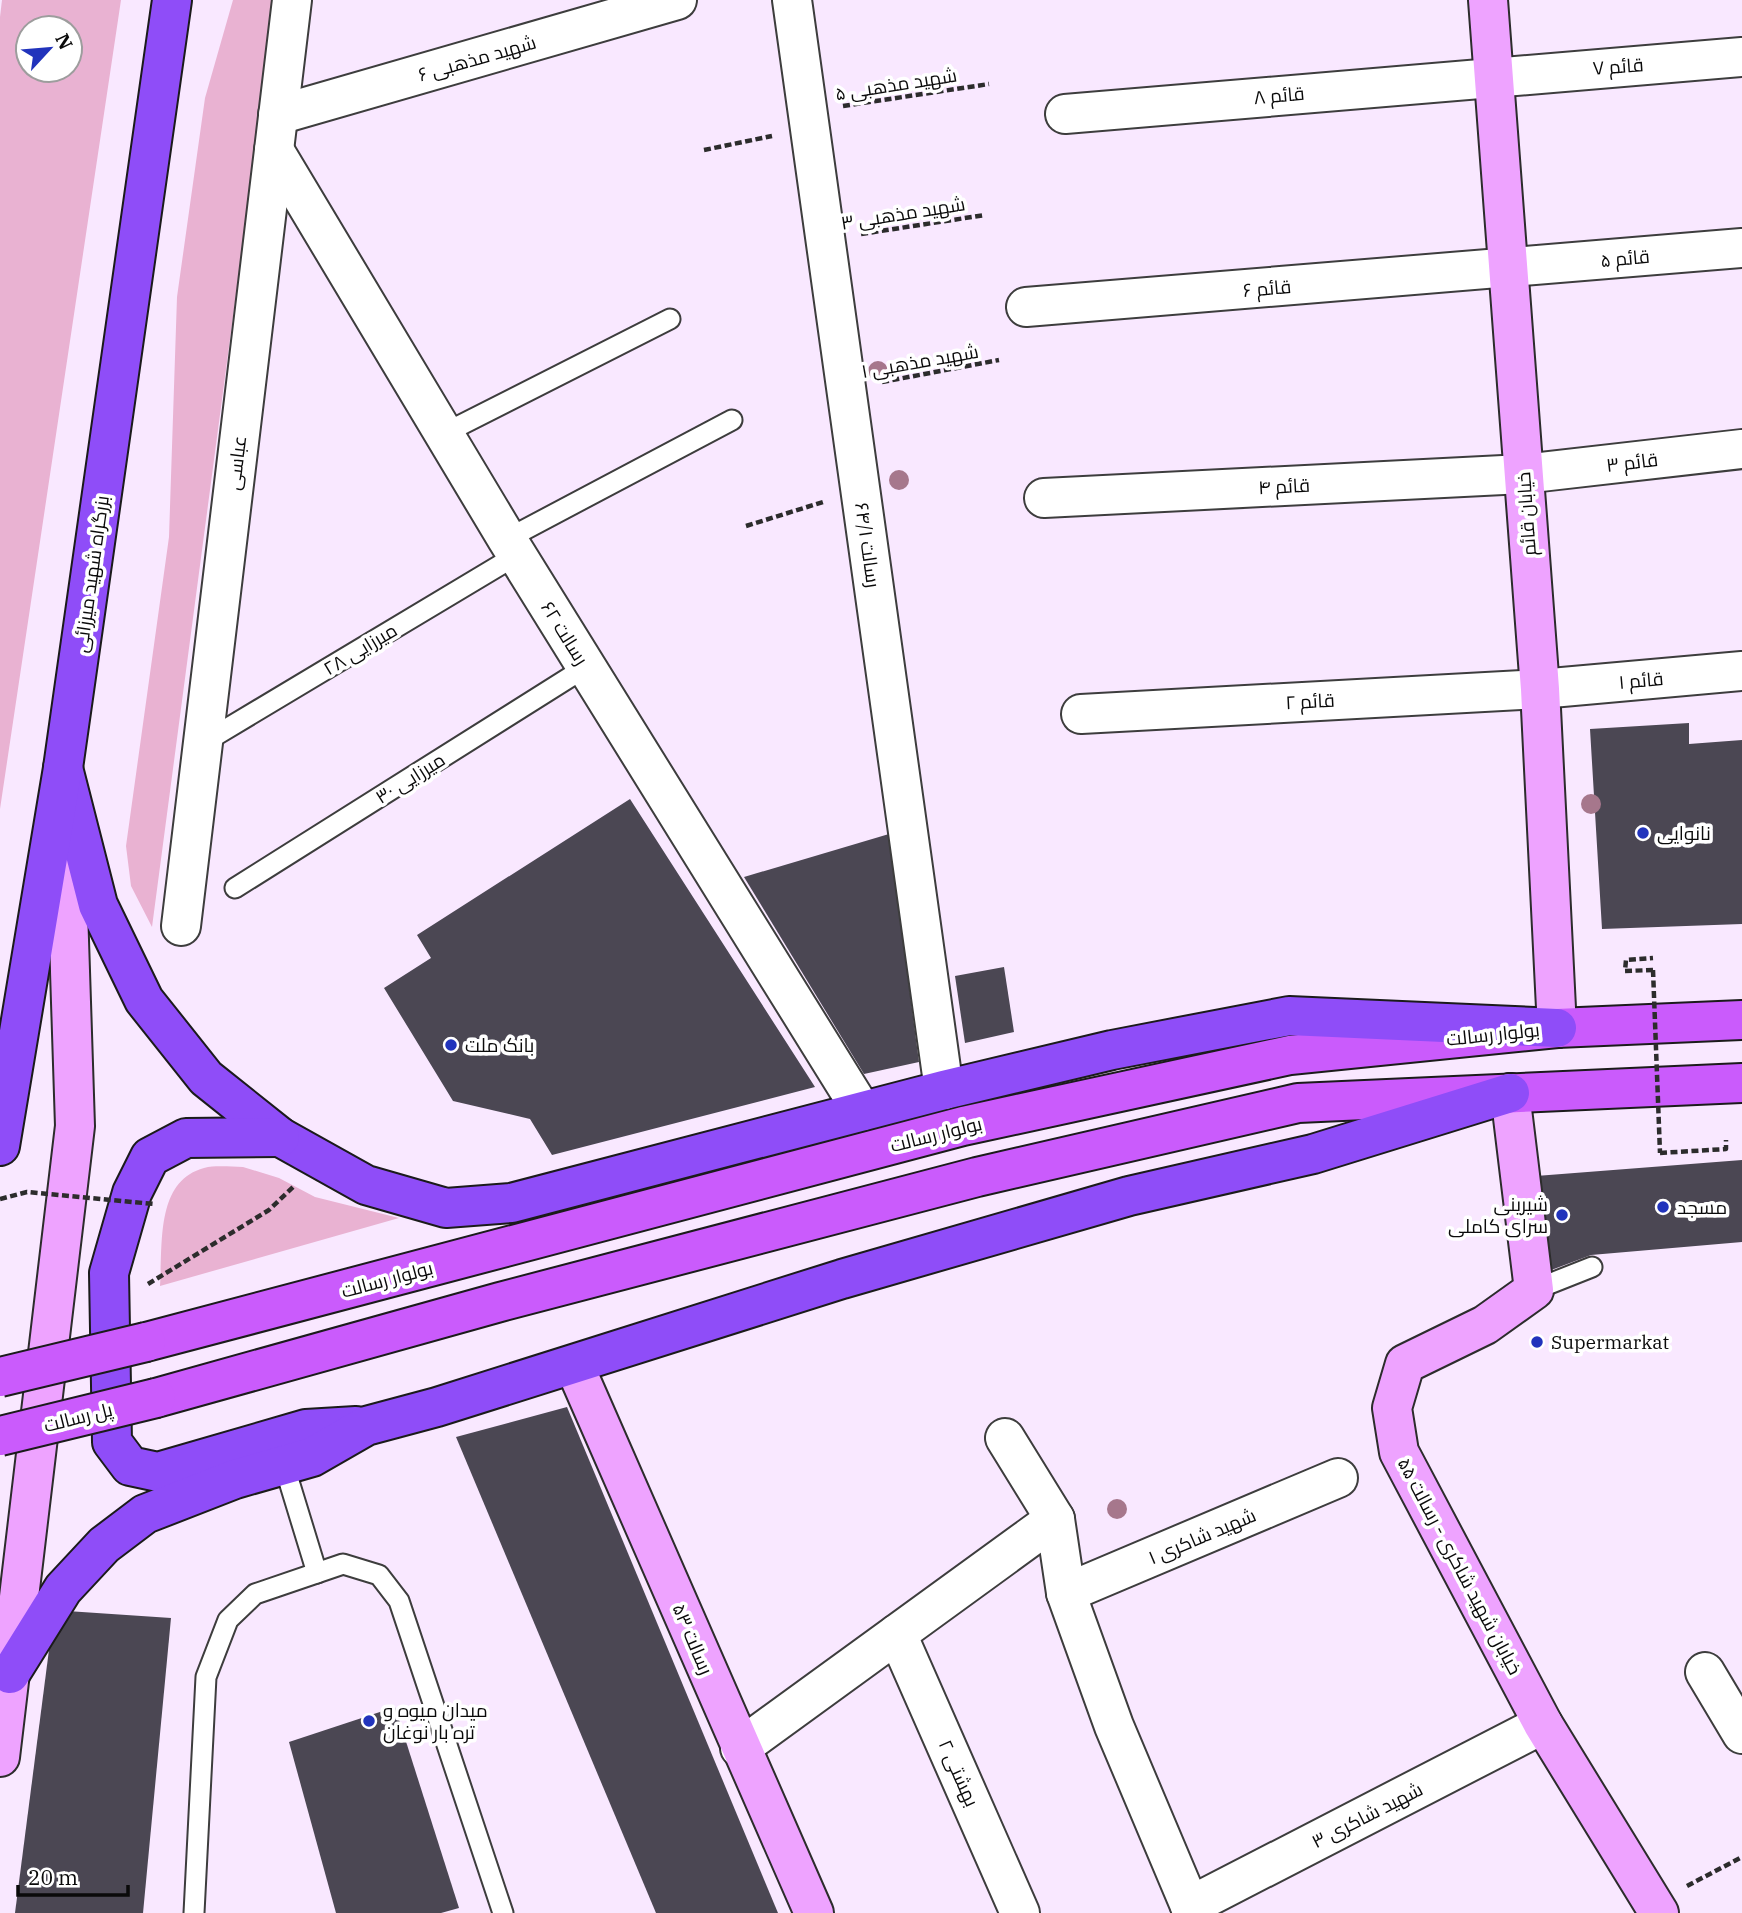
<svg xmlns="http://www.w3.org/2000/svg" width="1742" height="1913" viewBox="0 0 1742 1913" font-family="'IBM Plex Serif',Cairo,serif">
	<rect width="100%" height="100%" fill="#f9e8ff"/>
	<g fill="#e9b2d2" fill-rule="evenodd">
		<path d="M 2,0 L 121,0 L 0,809 L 0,17 ZM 70,28 L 70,70 L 28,70 L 28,28 Z"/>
		<polygon points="233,0 275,0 152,927 131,886 126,846 169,537 177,297 205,98"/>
		<path d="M 243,1167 L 279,1178 L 315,1197 L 399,1218 L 160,1286 C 163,1246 155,1181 204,1168 C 216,1165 231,1167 243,1167 Z"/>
	</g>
	<g fill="#4b4753">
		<polygon points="1689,723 1689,744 1742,740 1742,924 1602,929 1590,729"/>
		<polygon points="630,799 815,1087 552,1155 530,1119 453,1101 384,988 431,958 417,935"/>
		<polygon points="889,834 919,1062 864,1074 744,877"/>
		<polygon points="1004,967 1014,1032 965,1043 955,976"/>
		<polygon points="1742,1160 1742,1242 1591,1255 1546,1272 1536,1176"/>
		<polygon points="567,1407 778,1913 656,1913 456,1437"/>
		<polygon points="67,1611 171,1618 143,1913 15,1913 50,1642"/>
		<polygon points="395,1707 459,1908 441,1913 336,1913 289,1742"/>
	</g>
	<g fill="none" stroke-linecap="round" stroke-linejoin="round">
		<defs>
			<g id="lane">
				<polyline points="443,434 670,319"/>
				<polyline points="507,539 732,420"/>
				<polyline points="203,743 517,555"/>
				<polyline points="235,888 586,667"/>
				<polyline points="1534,1290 1592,1267"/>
				<polyline points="284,1465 317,1573"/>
				<polyline points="194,1913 206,1677 228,1620 255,1594 343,1564 379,1575 399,1601 503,1913"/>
			</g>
			<g id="street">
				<polyline points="792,0 944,1090"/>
				<polyline points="1065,114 1742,57"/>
				<polyline points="278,115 677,0"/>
				<polyline points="274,150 507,539 862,1111"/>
				<polyline points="1026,307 1742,248"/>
				<polyline points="1044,498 1523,474 1742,449"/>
				<polyline points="1081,714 1540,689 1742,671"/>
				<polyline points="181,926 292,0"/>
				<polyline points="1005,1438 1055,1519 1066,1593 1114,1726 1193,1913"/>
				<polyline points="1066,1593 1338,1478"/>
				<polyline points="897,1634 1020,1913"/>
				<polyline points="1705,1672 1742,1734"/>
				<polyline points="740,1748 1055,1519"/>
				<polyline points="1190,1906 1543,1724"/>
			</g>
			<g id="secondary">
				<polyline points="1488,0 1540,689 1557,1028"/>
				<polyline points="1510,1093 1534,1290 1485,1325 1405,1364 1392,1408 1399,1452 1543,1724 1659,1913"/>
				<polyline points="574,1365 814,1913"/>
				<polyline points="0,1757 75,1126 65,816"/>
			</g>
			<g id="primary">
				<polyline points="146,1342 963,1126 1290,1055 1557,1028 1742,1020"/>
				<polyline points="156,1398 500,1302 977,1177 1298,1103 1742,1083"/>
			</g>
			<g id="highway">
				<polyline points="63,768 98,905 144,1000 206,1078 280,1137 366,1185 446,1208 511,1203 944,1090 1112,1050 1289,1016 1557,1028"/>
				<polyline points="280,1137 186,1138 150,1157 132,1193 109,1273 112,1442 130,1466 158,1472 306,1429 356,1426"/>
				<polyline points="0,1146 63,768 172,0"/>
				<polyline points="10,1674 63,1589 104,1545 145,1514 235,1479 312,1457 366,1426 437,1407 842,1279 1129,1196 1313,1154 1510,1093"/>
			</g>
		</defs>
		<use href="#lane" stroke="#3d3d3d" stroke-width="23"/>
		<use href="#street" stroke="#3d3d3d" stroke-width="42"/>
		<use href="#secondary" stroke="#2c2c2c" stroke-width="42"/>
		<use href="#primary" stroke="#1b1b1b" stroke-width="42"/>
		<use href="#highway" stroke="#1b1b1b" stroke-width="42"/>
		<g stroke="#2c2c2c" stroke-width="4.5" stroke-dasharray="7 3.5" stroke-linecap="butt">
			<polyline points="843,106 989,84"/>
			<polyline points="704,150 772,136"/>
			<polyline points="861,234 985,215"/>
			<polyline points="882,382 999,360"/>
			<polyline points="746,526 823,502"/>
			<polyline points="1653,970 1625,971 1626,960 1653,958"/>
			<polyline points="1660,1153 1726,1149 1726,1140"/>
			<polyline points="148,1284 269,1210 293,1187"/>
			<polyline points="1687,1886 1742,1857"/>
		</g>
		<use href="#lane" stroke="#fff" stroke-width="19"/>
		<use href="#street" stroke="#fff" stroke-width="38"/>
		<use href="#secondary" stroke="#eea3ff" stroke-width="38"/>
		<use href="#primary" stroke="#ca5bfc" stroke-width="38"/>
		<use href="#highway" stroke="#8f4df8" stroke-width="38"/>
		<defs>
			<g id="primary-bridge">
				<polyline points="0,1377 146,1342"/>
				<polyline points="0,1436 156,1398"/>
			</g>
		</defs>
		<use href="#primary-bridge" stroke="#1b1b1b" stroke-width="42" stroke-linecap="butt"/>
		<g stroke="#2c2c2c" stroke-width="4.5" stroke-dasharray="7 3.5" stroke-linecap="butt">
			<polyline points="1653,970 1660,1153"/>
			<polyline points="0,1199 27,1192 154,1204"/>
		</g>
		<use href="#primary-bridge" stroke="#ca5bfc" stroke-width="38"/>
	</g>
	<g fill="#a6778c">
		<circle cx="878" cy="371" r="10"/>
		<circle cx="899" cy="480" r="10"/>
		<circle cx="1591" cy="804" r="10"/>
		<circle cx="1117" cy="1509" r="10"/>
	</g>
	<g fill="#2133bc" stroke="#fff" stroke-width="2.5">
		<circle cx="1643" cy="833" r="7"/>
		<circle cx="451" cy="1045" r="7"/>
		<circle cx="1663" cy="1207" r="7"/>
		<circle cx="1562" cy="1215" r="7"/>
		<circle cx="1537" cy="1342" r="7"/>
		<circle cx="369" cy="1721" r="7"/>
	</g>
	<g text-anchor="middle" stroke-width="7" stroke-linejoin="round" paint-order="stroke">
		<g font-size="19" fill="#0a0a0a" stroke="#fff">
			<text transform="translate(477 58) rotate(-16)" y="7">شهید مذهبی ۶</text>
			<text transform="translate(1618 66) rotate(-4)" y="7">قائم ۷</text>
			<text transform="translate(896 84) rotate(-9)" y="7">شهید مذهبی ۵</text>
			<text transform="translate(1279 95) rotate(-5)" y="7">قائم ۸</text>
			<text transform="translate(903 213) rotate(-9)" y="7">شهید مذهبی ۳</text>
			<text transform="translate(1625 258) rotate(-5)" y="7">قائم ۵</text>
			<text transform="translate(1267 288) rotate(-5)" y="7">قائم ۶</text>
			<text transform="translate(920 361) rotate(-10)" y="7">شهید مذهبی ۱</text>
			<text transform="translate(1632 462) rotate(-7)" y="7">قائم ۳</text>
			<text transform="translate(236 463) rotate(-83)" y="7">عباسی</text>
			<text transform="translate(1284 486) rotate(-3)" y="7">قائم ۴</text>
			<text transform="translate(1526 514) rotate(-94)" y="7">خیابان قائم</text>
			<text transform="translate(868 545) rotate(82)" y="7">رسالت ۶۴/۱</text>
			<text transform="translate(91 574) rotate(-82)" y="7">بزرگراه شهید میرزائی</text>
			<text transform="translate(565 633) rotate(58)" y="7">رسالت ۶۲</text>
			<text transform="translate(360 649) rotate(-31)" y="7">میرزایی ۲۸</text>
			<text transform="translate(1641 680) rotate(-5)" y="7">قائم ۱</text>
			<text transform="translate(1310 701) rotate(-3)" y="7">قائم ۲</text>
			<text transform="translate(410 778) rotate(-32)" y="7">میرزایی ۳۰</text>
			<text transform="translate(1493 1034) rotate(-6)" y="7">بولوار رسالت</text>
			<text transform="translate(936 1134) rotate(-14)" y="7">بولوار رسالت</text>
			<text transform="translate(387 1279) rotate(-15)" y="7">بولوار رسالت</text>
			<text transform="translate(78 1417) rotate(-14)" y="7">پل رسالت</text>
			<text transform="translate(1202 1536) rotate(-23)" y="7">شهید شاکری ۱</text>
			<text transform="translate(1460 1566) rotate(62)" y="7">خیابان شهید شاکری - رسالت ۵۵</text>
			<text transform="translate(693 1639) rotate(67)" y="7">رسالت ۵۳</text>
			<text transform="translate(959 1773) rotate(66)" y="7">بهشتی ۲</text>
			<text transform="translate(1367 1815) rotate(-27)" y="7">شهید شاکری ۳</text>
		</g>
		<g font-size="19" fill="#0a0a0a" stroke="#fff" text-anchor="start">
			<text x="1657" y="840">نانوایی</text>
			<text x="465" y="1052">بانک ملت</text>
			<text x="1548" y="1211" text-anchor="end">شیرینی<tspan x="1548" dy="22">سرای کاملی</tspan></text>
			<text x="1677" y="1214">مسجد</text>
			<text x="1551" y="1349">Supermarkat</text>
			<text x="383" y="1717">میدان میوه و<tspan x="383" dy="22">تره بار نوغان</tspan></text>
		</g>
	</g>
	<g transform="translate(49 49) rotate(64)"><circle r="33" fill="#ffffff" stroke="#9d9d9d" stroke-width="2"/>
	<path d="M0-5L12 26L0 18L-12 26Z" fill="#2133bc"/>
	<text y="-10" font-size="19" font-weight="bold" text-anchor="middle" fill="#0a0a0a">N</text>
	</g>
	<path d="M18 1885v10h110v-10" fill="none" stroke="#0a0a0a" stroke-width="3.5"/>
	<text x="28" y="1885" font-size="21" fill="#0a0a0a" stroke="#ffffff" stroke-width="5" paint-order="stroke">20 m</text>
</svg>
